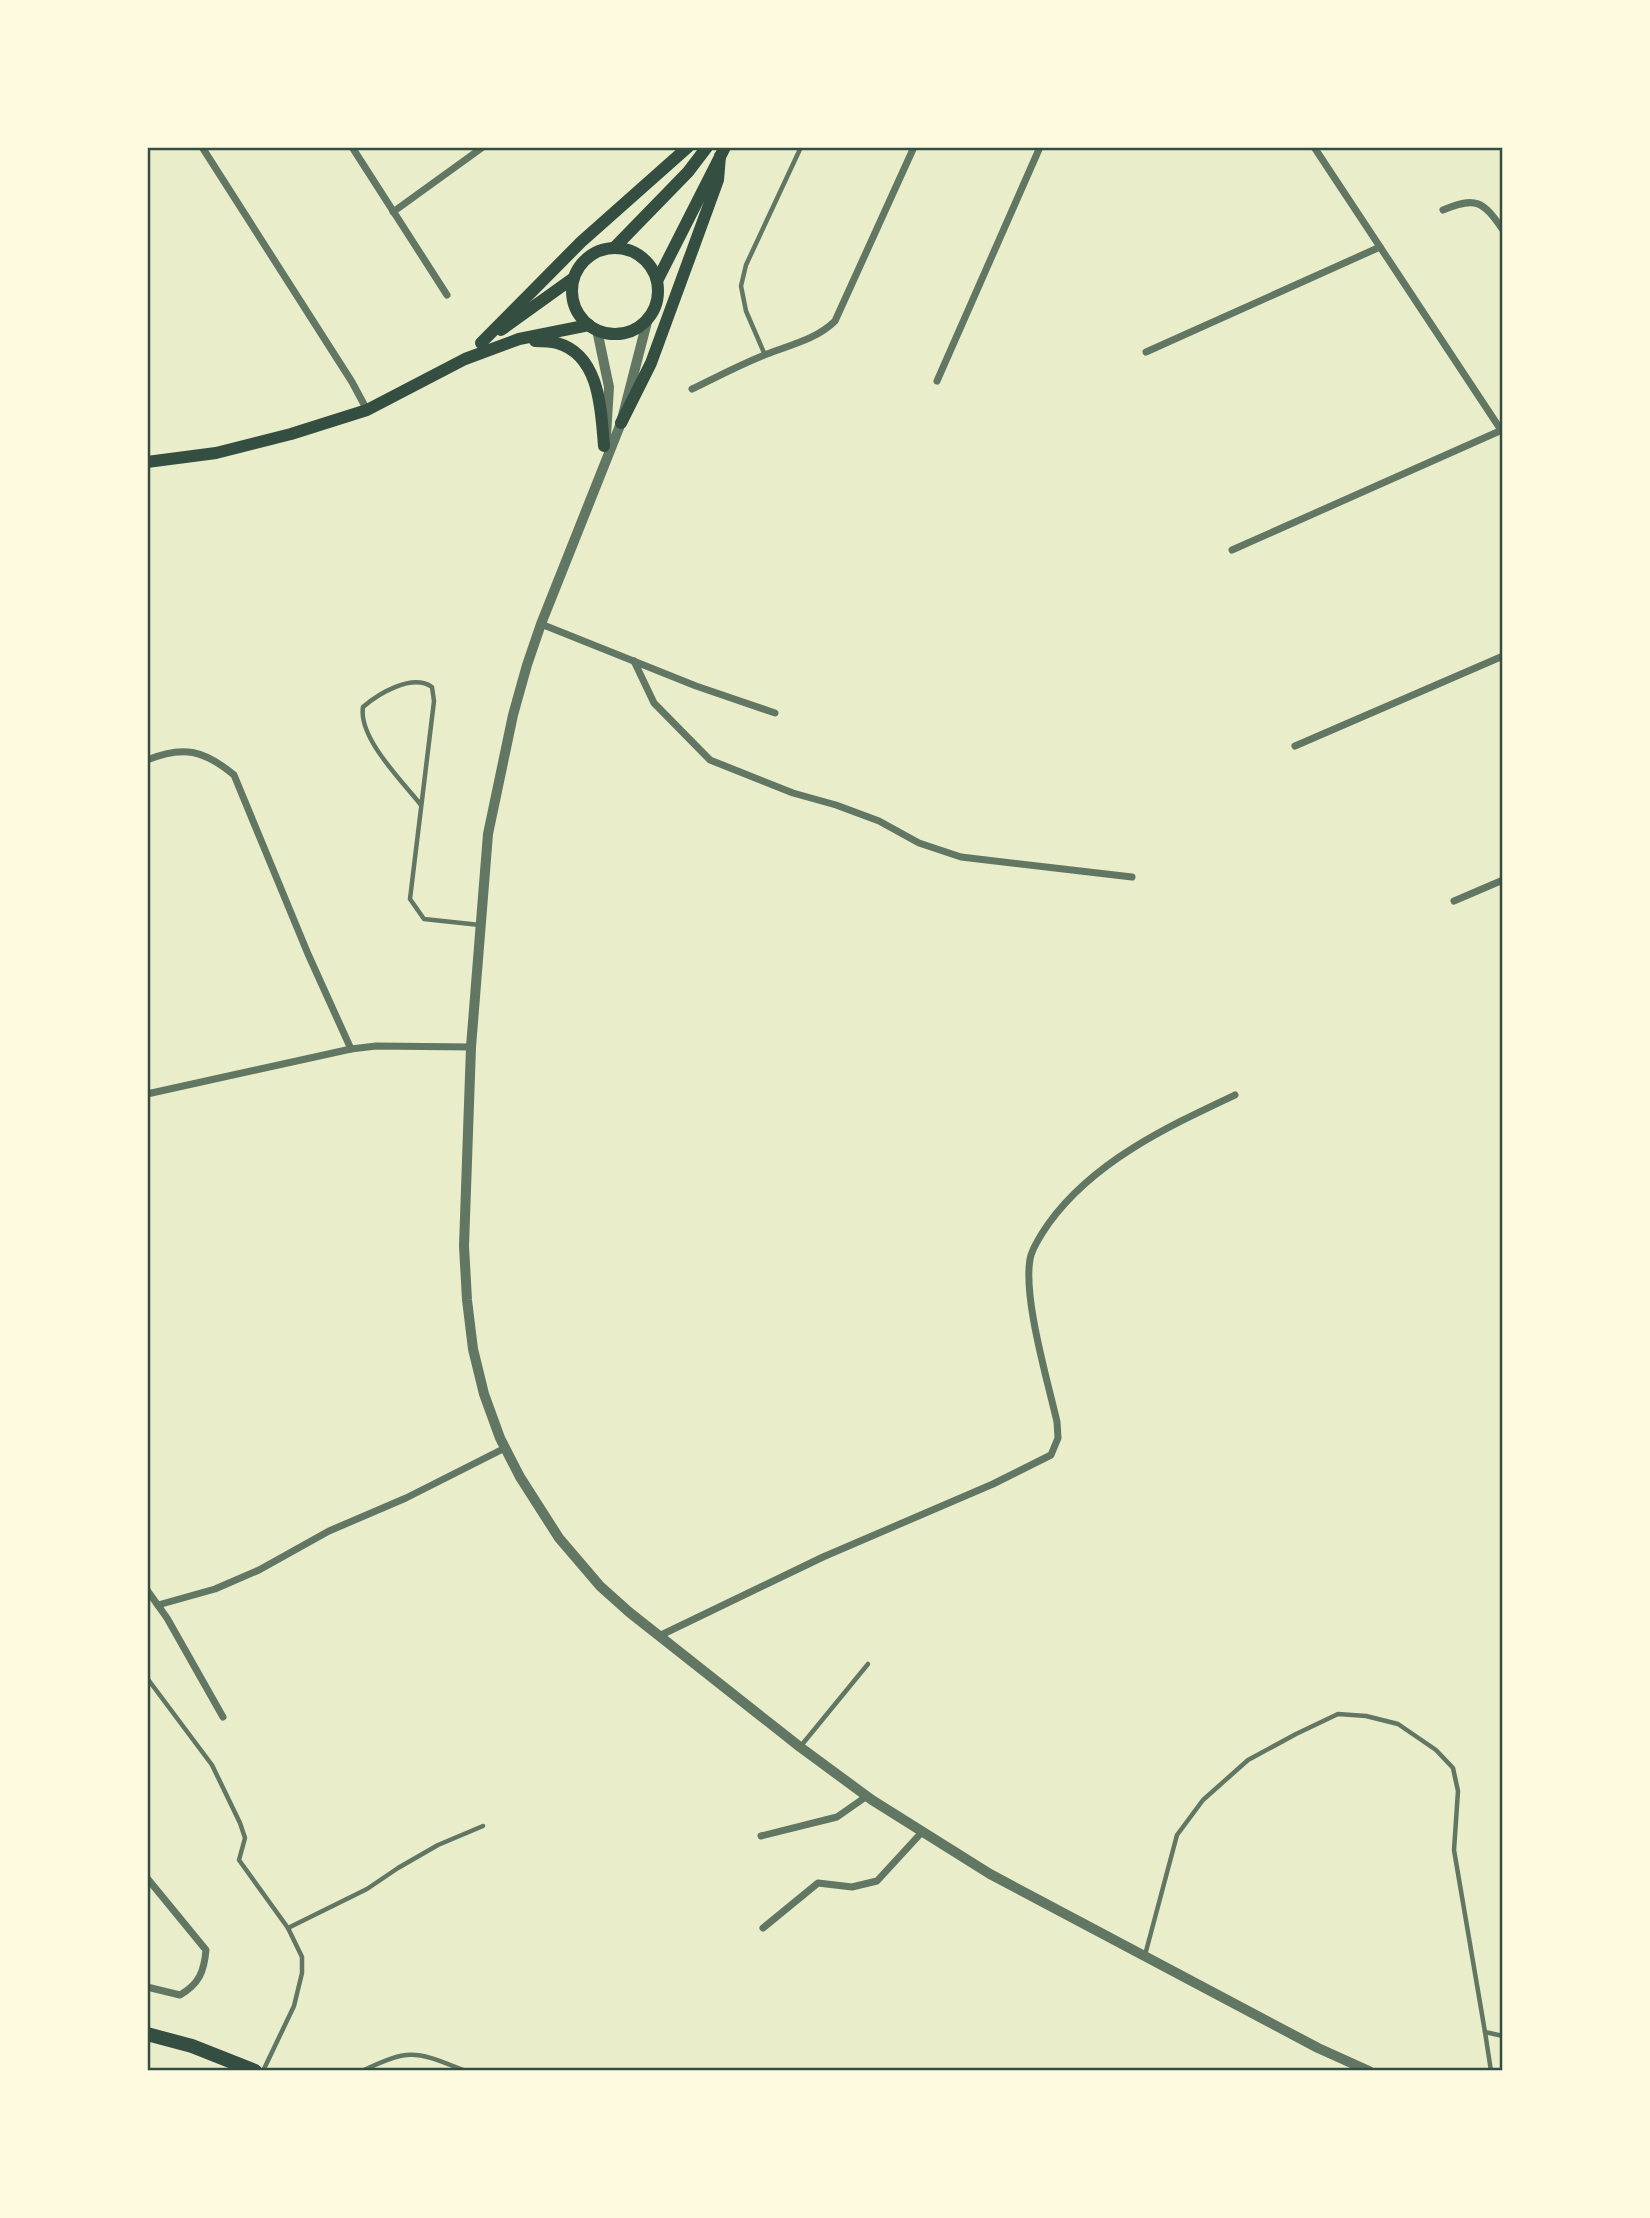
<svg xmlns="http://www.w3.org/2000/svg" width="1650" height="2218" viewBox="0 0 1650 2218" font-family="Arial,sans-serif">
	<rect width="100%" height="100%" fill="#e9edc9"/>
	<g fill="none" stroke-linecap="round" stroke-linejoin="round">
		<g stroke="#617663" stroke-width="4.5">
			<polyline points="765,355 746,311 741,286 746,265 801,147"/>
			<path d="M 421,805 C 403,782 358,738 363,707 C 378,694 412,673 432,687 L 434,701 L 410,899 L 424,919 L 480,925"/>
			<polyline points="147,1678 212,1765 240,1823 245,1838 239,1860 288,1928 302,1957 302,1973 294,2006 263,2071"/>
			<polyline points="800,1747 868,1664"/>
			<polyline points="288,1928 367,1889 398,1868 438,1845 483,1826"/>
			<polyline points="1145,1955 1177,1835 1203,1800 1248,1760 1296,1734 1338,1714 1366,1716 1398,1724 1436,1750 1453,1768 1458,1791 1454,1850 1485,2032 1503,2036"/>
			<polyline points="1485,2032 1491,2071"/>
			<path d="M 362,2071 C 412,2047 416,2052 466,2071"/>
		</g>
		<g stroke="#617663" stroke-width="7">
			<polyline points="202,147 352,382 367,410"/>
			<polyline points="352,147 447,295"/>
			<polyline points="1314,147 1503,433"/>
			<path d="M 1443,210 C 1476,196 1483,201 1503,230"/>
			<polyline points="393,212 483,147"/>
			<polyline points="1146,352 1380,247"/>
			<polyline points="937,381 1040,147"/>
			<path d="M 692,389 C 717,377 741,364 767,354 C 790,345 817,339 835,321 L 914,147"/>
			<polyline points="1232,550 1502,430"/>
			<polyline points="541,624 696,686 775,713"/>
			<polyline points="634,661 654,703 710,760 793,793 836,805 879,821 919,843 961,857 1132,877"/>
			<polyline points="1295,746 1503,656"/>
			<path d="M 147,760 C 183,745 204,750 234,775 L 308,954 L 351,1049"/>
			<polyline points="1454,901 1503,880"/>
			<polyline points="147,1094 351,1049 376,1046 471,1047"/>
			<polyline points="147,1590 167,1618 223,1717"/>
			<polyline points="158,1605 215,1589 259,1570 329,1531 406,1498 505,1448"/>
			<path d="M 659,1636 L 823,1557 L 993,1484 L 1051,1455 L 1058,1438 L 1057,1422 C 1048,1382 1021,1292 1031,1255 C 1035,1243 1042,1233 1049,1223 C 1094,1161 1167,1127 1235,1095"/>
			<polyline points="761,1836 837,1817 867,1796"/>
			<path d="M 147,1878 L 206,1950 C 204,1972 199,1984 180,1995 L 147,1987"/>
			<polyline points="763,1928 818,1883 852,1887 877,1881 923,1831"/>
		</g>
		<g stroke="#617663" stroke-width="10">
			<polyline points="648,318 621,423 541,624 527,665 513,715 488,834 471,1047 464,1246 467,1300 473,1349 484,1394 500,1438 520,1477 559,1538 600,1586 629,1612 800,1747 872,1800 990,1874 1318,2048 1369,2071"/>
			<polyline points="597,330 609,387 606,436"/>
		</g>
		<g stroke="#344e41" stroke-width="12">
			<polyline points="614,248 688,172 707,147"/>
			<circle cx="615" cy="291" r="43"/>
			<polyline points="657,281 725,147"/>
			<polyline points="501,330 572,279"/>
			<path d="M 535,341 C 542,341 550,341 557,343 C 600,355 601,410 604,446"/>
			<polyline points="481,343 581,242 688,147"/>
			<polyline points="621,423 651,363 691,254 718,180 720,156"/>
			<polyline points="147,462 216,453 291,434 367,410 465,359 519,339 589,325"/>
		</g>
		<polyline stroke="#344e41" stroke-width="14" points="147,2034 192,2046 255,2071"/>
	</g>
	<rect width="1650" height="2218" fill="none" stroke="#fefae0" stroke-width="298"/>
	<rect x="149" y="149" width="1352" height="1920" fill="none" stroke="#344e41" stroke-width="2.5"/>
</svg>
